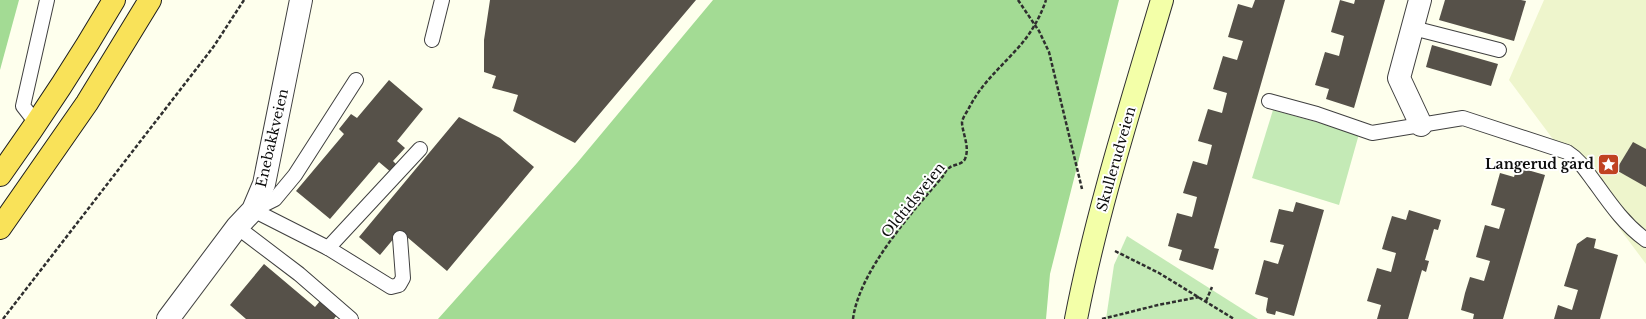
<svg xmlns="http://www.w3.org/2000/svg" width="1646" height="319" viewBox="0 0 1646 319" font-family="'Libre Baskerville',serif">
	<rect width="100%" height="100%" fill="#feffed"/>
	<polygon fill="#eef5cc" points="1544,0 1646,0 1646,264 1509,80"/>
	<g fill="#c4eab6">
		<polygon points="1273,110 1359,134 1339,205 1252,178"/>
		<polygon points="1127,236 1258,319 1106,319 1114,265"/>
	</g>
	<g fill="#a3db94">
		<polygon points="0,0 19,0 0,70"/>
		<polygon points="713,0 1119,0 1050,274 1046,319 438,319 577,163"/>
	</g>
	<g fill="#565149">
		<polygon points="490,0 696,0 575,143 513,111 518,95 492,88 496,76 484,72 484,40"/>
		<polygon points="1255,0 1285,0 1214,248 1219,249 1213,270 1179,260 1182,250 1168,246 1177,213 1192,217 1197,197 1183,193 1193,161 1207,165 1212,145 1198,141 1208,109 1222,113 1227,93 1213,89 1223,56 1237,60 1243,41 1228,37 1238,4 1252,8"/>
		<polygon points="1340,0 1354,4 1355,0 1385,0 1354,108 1326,99 1329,89 1315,85 1325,52 1339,56 1344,36 1331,32"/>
		<polygon points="1445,0 1521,0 1526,1 1514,41 1439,20"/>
		<polygon points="1432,45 1498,64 1491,86 1426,67"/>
		<polygon points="389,80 423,109 397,141 405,148 393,161 398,166 392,173 379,162 330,219 296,191 344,134 339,129 351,114 357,118"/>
		<polygon points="459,117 500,138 534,167 447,271 400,231 380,255 359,237"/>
		<polygon points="1633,142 1646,149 1646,187 1616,170"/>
		<polygon points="1517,167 1545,175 1503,319 1473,319 1474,314 1461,310 1465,293 1470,277 1484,281 1490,261 1476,257 1485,225 1499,229 1505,209 1491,205 1500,173 1514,177"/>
		<polygon points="1296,202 1324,210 1294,316 1276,311 1275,315 1267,313 1266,310 1268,298 1255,294 1264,260 1278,264 1284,245 1270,242 1279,209 1293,212"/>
		<polygon points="1409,210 1441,220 1438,230 1434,229 1425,260 1429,261 1426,272 1422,270 1408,319 1377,319 1381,305 1367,301 1377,268 1391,272 1396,253 1382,249 1387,232 1392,216 1406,220"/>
		<polygon points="1587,237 1596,239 1594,248 1618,255 1600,319 1554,319 1558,305 1572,310 1578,290 1564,286 1577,244"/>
		<polygon points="264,264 315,307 320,301 337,315 334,319 246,319 230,305"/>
	</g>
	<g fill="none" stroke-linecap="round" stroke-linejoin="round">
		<defs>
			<g id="service">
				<polyline points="1413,28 1499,50"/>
				<polyline points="432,40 442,0"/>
				<path d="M 1269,101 L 1317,114 L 1372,133 L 1463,118 L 1567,152 C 1581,161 1586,171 1596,184 C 1611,205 1625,225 1646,240"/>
				<polyline points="37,124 23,106 47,0"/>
				<polyline points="253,210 328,248 391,287 399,285 403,278 400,238"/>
				<polyline points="253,210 275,199 295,175 356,80"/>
				<polyline points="237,227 299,274 351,319"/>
				<polyline points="328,248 420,149"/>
			</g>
			<g id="minor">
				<polyline points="1420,0 1399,78 1421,125"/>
				<polyline points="168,319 237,227 253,210 264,184 301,0"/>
			</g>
			<path id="secondary" d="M 1076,319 C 1097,211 1131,105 1162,0"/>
			<g id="trunk">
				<path d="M 0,175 C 41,118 79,60 114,0"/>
				<polyline points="0,228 87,103 150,0"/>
			</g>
		</defs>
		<use href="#service" stroke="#404040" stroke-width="16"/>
		<use href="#minor" stroke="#404040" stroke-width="24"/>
		<use href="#secondary" stroke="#2f2f2f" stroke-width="24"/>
		<use href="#trunk" stroke="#1e1e1e" stroke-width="24"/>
		<g stroke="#2f2f2f" stroke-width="2.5" stroke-dasharray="4 2" stroke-linecap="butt">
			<polyline points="1018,0 1039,31 1049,52 1082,189"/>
			<polyline points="1115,251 1159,273 1234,319"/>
			<polyline points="1206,301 1212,287"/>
			<polyline points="3,319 214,46 244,0"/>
			<path d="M 853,319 C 859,271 913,211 944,175 C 945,172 947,169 949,168 C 954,164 962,165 965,159 C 970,147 963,135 962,123 C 962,119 966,113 968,110 C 980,85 999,69 1017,49 C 1030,35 1040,18 1046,0"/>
			<polyline points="1102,319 1158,305 1199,297"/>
		</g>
		<use href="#service" stroke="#fff" stroke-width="14"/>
		<use href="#minor" stroke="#fff" stroke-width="22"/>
		<use href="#secondary" stroke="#f3ffa8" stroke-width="22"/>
		<use href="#trunk" stroke="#f9e259" stroke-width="22"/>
	</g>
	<defs>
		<symbol id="sight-square" viewBox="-11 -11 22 22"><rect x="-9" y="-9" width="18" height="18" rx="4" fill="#c04222" stroke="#fff"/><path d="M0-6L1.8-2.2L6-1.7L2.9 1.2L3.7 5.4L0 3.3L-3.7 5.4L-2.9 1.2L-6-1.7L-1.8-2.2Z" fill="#fff"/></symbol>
	</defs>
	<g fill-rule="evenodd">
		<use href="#sight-square" x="1596" y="152" width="25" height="25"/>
	</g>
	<g text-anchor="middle" stroke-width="4" stroke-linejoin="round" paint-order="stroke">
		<g font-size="14" fill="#0d0d0d" stroke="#fff">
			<text transform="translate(272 138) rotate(-77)" y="5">Enebakkveien</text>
			<text transform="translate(1116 159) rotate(-74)" y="5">Skullerudveien</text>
			<text transform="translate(913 200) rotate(-51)" y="5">Oldtidsveien</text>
		</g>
		<g font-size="14" font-weight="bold" fill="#0d0d0d" stroke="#fff" text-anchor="end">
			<text x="1594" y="169">Langerud gård</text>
		</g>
	</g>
</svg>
